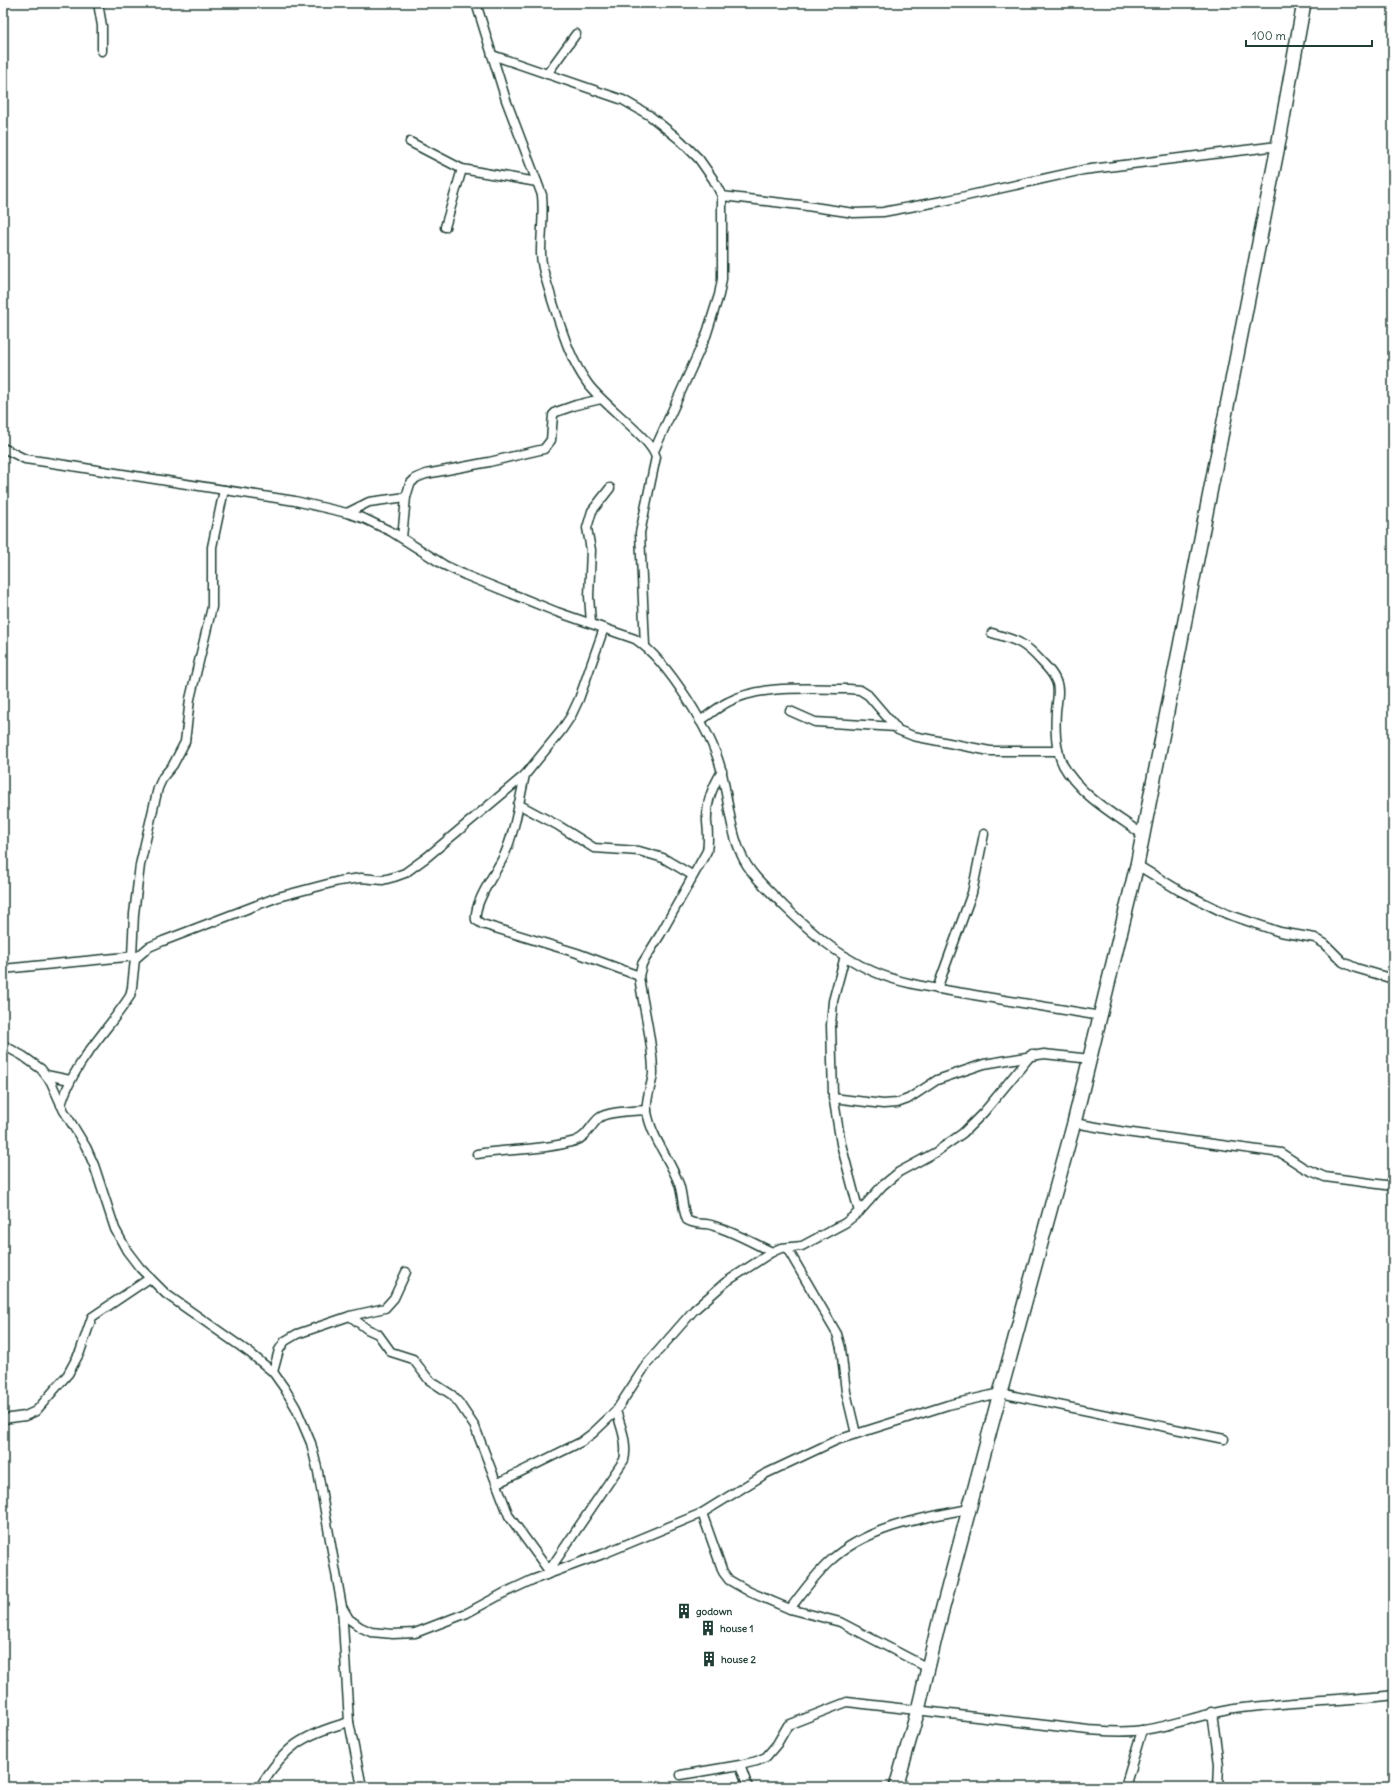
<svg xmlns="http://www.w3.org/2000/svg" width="1396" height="1790" viewBox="0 0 1396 1790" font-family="Delius,sans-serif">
	<rect width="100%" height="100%" fill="#fff"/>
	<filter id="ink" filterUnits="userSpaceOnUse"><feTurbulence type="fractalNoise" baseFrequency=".025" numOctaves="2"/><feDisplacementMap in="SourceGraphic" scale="8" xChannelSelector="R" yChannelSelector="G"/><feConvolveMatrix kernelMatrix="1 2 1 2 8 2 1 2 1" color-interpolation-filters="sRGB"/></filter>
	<g filter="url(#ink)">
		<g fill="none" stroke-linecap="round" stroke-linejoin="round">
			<defs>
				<g id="minor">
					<polyline points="98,3 102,26 102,51"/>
					<path d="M 476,3 L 506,100 L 542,195 C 544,214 541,233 541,253 C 541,269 548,285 552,300 C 562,330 569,358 588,384 C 603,405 649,436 656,457 L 640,533 L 645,646"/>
					<polyline points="492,55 623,100 649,115 680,140 699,159 713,179 722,196 722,279 719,295 706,336 654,451"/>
					<polyline points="547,74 576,34"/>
					<polyline points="410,142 462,169 537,182"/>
					<polyline points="722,196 800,205 854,213 883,212 948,200 1083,170 1278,146"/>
					<polyline points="445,227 462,169"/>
					<path d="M 3,448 L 25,459 L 46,462 L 295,501 L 347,513 L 365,519 L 392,532 L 444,565 L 465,575 L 557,612 L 635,639 C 668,661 711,731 721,769 C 728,797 730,831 742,856 C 751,876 770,891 784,906 C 810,931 838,956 872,971 C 903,985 940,989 974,995 C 1017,1002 1059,1009 1101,1016"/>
					<polyline points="347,513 369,502 406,497"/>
					<polyline points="402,538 406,497 410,484 416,478 426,474 489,462 544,449 551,440 553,415 556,412 576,405 601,399"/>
					<polyline points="591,623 589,596 591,550 587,528 592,511 610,488"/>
					<path d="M 992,633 C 1016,640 1024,642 1041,661 C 1047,667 1053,673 1056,681 C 1060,689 1057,701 1056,711 C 1055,729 1055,748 1063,765 C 1080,796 1116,815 1143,835"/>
					<polyline points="790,711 815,722 896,727"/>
					<path d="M 700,721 C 709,715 718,707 728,702 C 761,684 812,689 849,689 L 860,690 L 868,695 L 898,730 L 913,736 L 990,751 L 1058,751"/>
					<path d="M 722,771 C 712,788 706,802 707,822 C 708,832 709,841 707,851 L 660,935 L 642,964 L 639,976 C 643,1008 653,1040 653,1073 C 652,1086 645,1098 647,1112 C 652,1139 670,1159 679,1184 C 683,1196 682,1209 687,1220 C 696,1226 705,1222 714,1226 C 734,1232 753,1243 772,1252"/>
					<path d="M 525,775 C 519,802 515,831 504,856 C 496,872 473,903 476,920 L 482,924 L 577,953 L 639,976"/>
					<polyline points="518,804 559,826 594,848 639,851 653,855 663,858 692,875"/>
					<polyline points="1137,865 1180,891 1227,914 1280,932 1315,938 1325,944 1343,962 1356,968 1393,979"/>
					<polyline points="132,956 134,914 140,865 158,788 163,777 173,765 185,742 190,699 212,607 212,547 224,490"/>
					<polyline points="845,956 833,1001 831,1025 833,1095 841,1144 859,1212"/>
					<polyline points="3,969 136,956"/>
					<polyline points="937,989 972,893 984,834"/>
					<polyline points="3,1045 23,1056 41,1069 51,1082 64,1111 86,1147 94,1165 115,1229 127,1251 140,1268 166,1294 250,1353 273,1372 285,1389 296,1408 311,1443 318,1472 342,1607 349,1619 360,1627 371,1632 393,1634 415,1633 467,1613 504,1593 532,1580 603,1554 702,1513 765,1474 837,1440 948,1405 1000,1393 1224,1439"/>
					<polyline points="46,1075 70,1080"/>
					<polyline points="833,1098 883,1104 897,1103 908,1099 937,1080 984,1064 1044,1054 1091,1059"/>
					<path d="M 61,1105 C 74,1061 106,1033 130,996 L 132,987 L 135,959 L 149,947 L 163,941 L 278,897 L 339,881 L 361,878 L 383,880 L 394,877 L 405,873 L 427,857 L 525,775 L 561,731 L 571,716 L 579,699 L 604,628"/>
					<polyline points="1074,1123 1125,1132 1281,1153 1304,1168 1325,1177 1393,1186"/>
					<path d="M 477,1154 C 508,1149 546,1150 575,1141 C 587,1137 590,1126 599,1118 C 607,1111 636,1111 647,1110"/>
					<polyline points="787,1248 837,1334 841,1348 846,1392 856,1434"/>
					<polyline points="350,1316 367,1329 378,1334 391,1352 413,1359 429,1380 452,1395 459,1403 475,1427 509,1516 549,1571"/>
					<polyline points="273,1372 279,1350 285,1341 297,1334 350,1316 385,1308 394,1298 406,1272"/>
					<polyline points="3,1419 25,1416 36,1411 68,1374 80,1352 92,1317 150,1278"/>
					<polyline points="498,1483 581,1442 593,1433 616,1411 646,1365 694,1310 726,1282 772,1252 781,1248 802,1246 845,1223 859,1212 882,1186 899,1172 936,1152 963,1133 984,1112 1032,1054"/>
					<polyline points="702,1513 723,1572 729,1580 750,1592 790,1609 840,1622 928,1668"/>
					<path d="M 546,1575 L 624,1460 C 628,1444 621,1426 616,1411"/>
					<polyline points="342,1607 349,1722 362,1787"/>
					<path d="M 790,1609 C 802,1593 814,1576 829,1562 C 866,1527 921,1518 969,1509"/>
					<polyline points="1212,1712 1219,1765 1218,1787"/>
					<polyline points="740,1765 748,1787"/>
					<path d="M 681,1775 L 740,1765 L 757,1761 L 766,1757 L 777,1744 L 788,1725 L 847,1702 L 1088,1730 C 1106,1731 1124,1733 1143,1730 C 1174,1726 1203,1713 1235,1709 C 1287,1702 1340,1701 1393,1695"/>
					<path d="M 260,1787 C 285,1746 302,1735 349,1722"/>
					<polyline points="1125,1787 1142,1730"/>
				</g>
				<polyline id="trunk" points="896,1787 918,1710 938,1626 1000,1393 1074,1123 1137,865 1278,146 1304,3"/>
			</defs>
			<use href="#minor" stroke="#1f3d34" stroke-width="11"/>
			<use href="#trunk" stroke="#1f3d34" stroke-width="16"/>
			<use href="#minor" stroke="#fff" stroke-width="8"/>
			<use href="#trunk" stroke="#fff" stroke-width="13"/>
		</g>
	</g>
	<defs>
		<symbol id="building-bare" viewBox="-9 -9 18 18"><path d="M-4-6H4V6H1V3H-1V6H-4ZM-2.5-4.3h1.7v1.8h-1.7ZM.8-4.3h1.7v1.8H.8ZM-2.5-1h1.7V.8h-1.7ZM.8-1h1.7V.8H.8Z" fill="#1f3d34" stroke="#fff" stroke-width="2.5" paint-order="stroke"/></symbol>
	</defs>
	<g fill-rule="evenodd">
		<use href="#building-bare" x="673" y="1600" width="22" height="22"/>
		<use href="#building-bare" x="697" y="1617" width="22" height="22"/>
		<use href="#building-bare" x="698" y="1648" width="22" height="22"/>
	</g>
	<g text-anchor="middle" stroke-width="3" stroke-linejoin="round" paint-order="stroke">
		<g font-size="10" font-weight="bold" fill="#1f3d34" stroke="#fff" text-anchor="start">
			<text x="696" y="1615">godown</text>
			<text x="720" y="1632">house 1</text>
			<text x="721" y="1663">house 2</text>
		</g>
	</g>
	<rect width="1396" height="1790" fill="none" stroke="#fff" stroke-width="16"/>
	<rect x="8" y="8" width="1380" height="1774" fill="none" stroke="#1f3d34" stroke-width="1.5" filter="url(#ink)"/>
	<path d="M1246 40v6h126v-6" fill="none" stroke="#1f3d34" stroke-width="2"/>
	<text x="1252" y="40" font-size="12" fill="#1f3d34" stroke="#ffffff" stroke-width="3" paint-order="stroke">100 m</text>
</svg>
